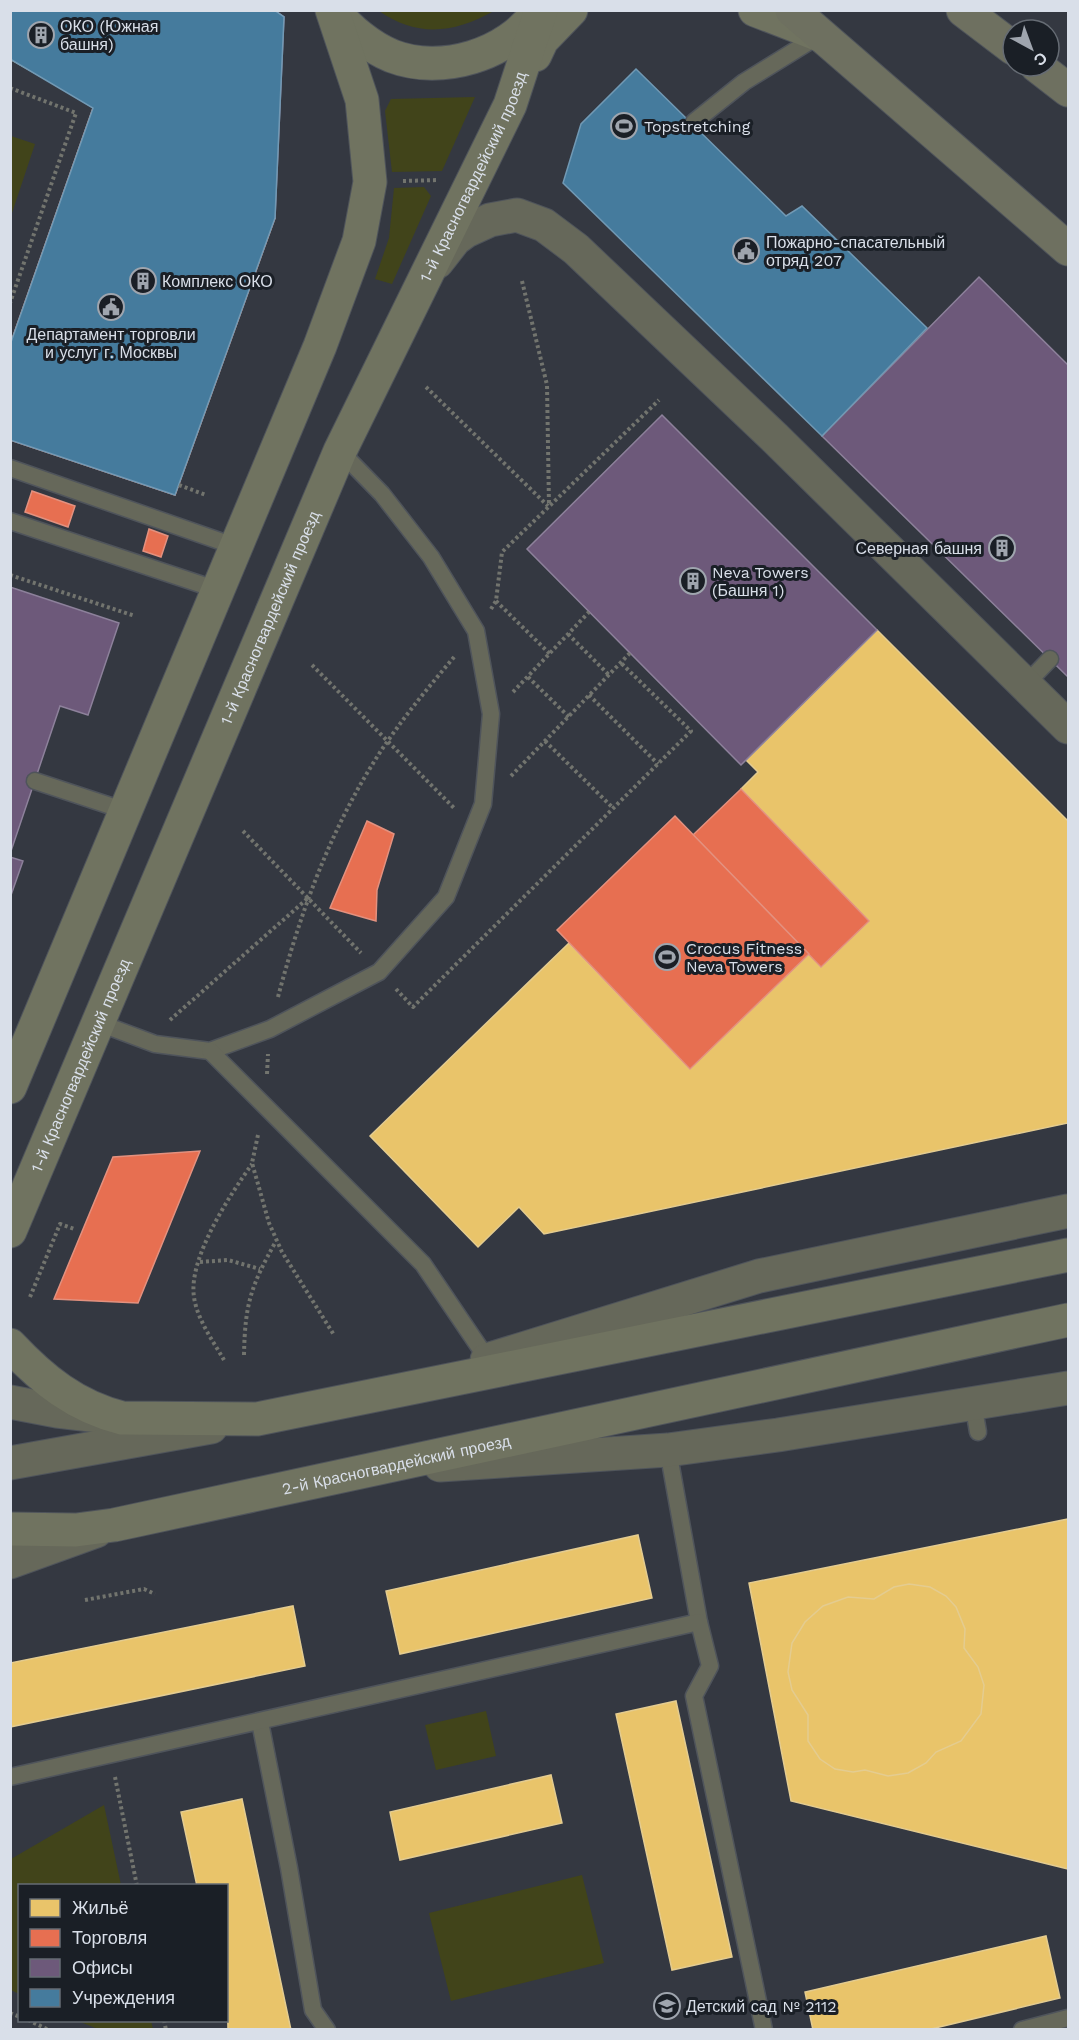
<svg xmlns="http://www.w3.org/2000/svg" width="1079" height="2040" viewBox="0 0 1079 2040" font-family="'Work Sans',sans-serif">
	<rect width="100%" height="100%" fill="#343841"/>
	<g fill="#41441a">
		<path d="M 379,11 L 494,11 C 454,33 418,38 379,11 Z"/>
		<polygon points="475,97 442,171 392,172 385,111 391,99"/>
		<polygon points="11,136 35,144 11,216 10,136"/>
		<polygon points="424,187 431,196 392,284 375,279 389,238 394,188"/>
		<polygon points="486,1711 496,1756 436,1770 425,1725"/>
		<polygon points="104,1805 121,1885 20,1886 19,1994 11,1990 11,1859"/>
		<polygon points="582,1875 604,1963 451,2001 429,1913"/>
		<polygon points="78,2021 151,2021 153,2029 98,2029"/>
	</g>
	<g fill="#e9c46a" stroke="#e4cc90" stroke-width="1.5">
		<polygon points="10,10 81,10 54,84 10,59"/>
		<polygon points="877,630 1068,821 1068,1123 544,1234 519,1207 478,1247 370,1136 569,943 690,1069 809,954 821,967 869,921 741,789 758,772 746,760"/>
		<polygon points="1068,1519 1068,1869 791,1801 749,1583"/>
		<polygon points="638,1535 652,1598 400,1654 386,1591"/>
		<polygon points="909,1584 930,1587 946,1596 956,1607 965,1629 964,1648 978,1667 984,1685 981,1714 961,1741 936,1752 926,1763 908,1773 888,1776 865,1770 853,1772 835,1769 820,1759 808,1741 808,1715 792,1690 788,1672 792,1643 805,1622 823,1606 848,1597 874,1599 894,1587"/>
		<polygon points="293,1606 305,1666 10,1727 10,1663"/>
		<polygon points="676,1701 732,1957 672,1970 616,1714"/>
		<polygon points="551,1775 562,1823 400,1860 390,1812"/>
		<polygon points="242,1799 291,2030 228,2030 226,1886 197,1886 181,1812"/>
		<polygon points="1046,1936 1060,1998 927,2030 813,2030 805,1992"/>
	</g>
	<g fill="#e76f51" stroke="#e3917f" stroke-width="1.5">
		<polygon points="93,108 275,218 175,495 10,440 10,345"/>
		<polygon points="32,491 75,506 68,527 25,512"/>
		<polygon points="149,529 168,536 161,557 143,551"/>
		<polygon points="741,789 869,921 821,967 693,835"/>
		<polygon points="675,816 809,954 690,1069 557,930"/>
		<polygon points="367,821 394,834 377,890 376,921 330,908"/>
		<polygon points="200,1151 138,1303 54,1299 113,1157"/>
	</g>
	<g fill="#6d597a" stroke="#8d819b" stroke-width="1.5">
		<polygon points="81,10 274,10 284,17 275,218 54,84"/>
		<polygon points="979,277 1068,365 1068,677 822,436"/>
		<polygon points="662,415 877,630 741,765 527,549"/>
		<polygon points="10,587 119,623 88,715 60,706 10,854"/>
		<polygon points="10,857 23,861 10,898"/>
	</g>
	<g fill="#457b9d" stroke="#7199b4" stroke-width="1.5">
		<polygon points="10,10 274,10 284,17 275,218 175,495 10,440 10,345 93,108 10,59"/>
		<polygon points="636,69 786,216 802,206 927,328 822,436 563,183 581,124"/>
	</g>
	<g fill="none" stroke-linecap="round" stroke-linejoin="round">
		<defs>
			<g id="service">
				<polyline points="694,122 744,82 820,35"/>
				<polyline points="10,468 237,547"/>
				<polyline points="10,521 218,590"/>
				<polyline points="1026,684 1050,659"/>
				<polyline points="35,781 126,811"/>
				<polyline points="99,1023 155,1044 210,1051 270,1029 379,972 446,897 483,804 491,714 476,631 431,557 382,494 340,451"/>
				<polyline points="210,1051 423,1264 488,1360"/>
				<polyline points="973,1403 978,1432"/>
				<polyline points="668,1450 699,1622"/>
				<polyline points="260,1722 289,1868 313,2010 327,2030"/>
				<polyline points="10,1777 699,1622 710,1666 694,1696 764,2030"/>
				<polyline points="1022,2030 1068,2018"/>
			</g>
			<g id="minor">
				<polyline points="437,262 455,239 466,231 490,220 517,215 544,225 576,249 775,438 1068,727"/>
				<polyline points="10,1402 57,1411 108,1417"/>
			</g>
			<g id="tertiary">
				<polyline points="487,1360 759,1276 1068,1211"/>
				<polyline points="10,1463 211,1427"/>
				<polyline points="440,1465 668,1450 778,1435 1068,1388"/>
				<polyline points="10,1562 96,1531"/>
			</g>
			<g id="secondary">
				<polyline points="755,10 820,35"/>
				<path d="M 334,12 C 351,30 368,46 392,56 C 441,75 508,55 537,12"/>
				<polyline points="535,55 542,40 571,10"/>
				<polyline points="10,1087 320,346 359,241 370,182 362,100 332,10"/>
				<path id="s1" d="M 10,1231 L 340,451 L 510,105 L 541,10"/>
				<path d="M 10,1345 C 43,1380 75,1406 122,1418 L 257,1419 L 1068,1255"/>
				<path id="s2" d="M 10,1529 L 76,1530 L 114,1525 L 1068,1320"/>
			</g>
			<g id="primary">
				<polyline points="792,10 1068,249"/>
				<polyline points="963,10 1013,48"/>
				<polyline points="1037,66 1068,90"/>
			</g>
		</defs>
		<use href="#service" stroke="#4f545b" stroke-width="19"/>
		<use href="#minor" stroke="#4f545b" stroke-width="35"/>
		<use href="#tertiary" stroke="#4f545b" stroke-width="35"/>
		<use href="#secondary" stroke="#4f545b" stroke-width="35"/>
		<use href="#primary" stroke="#4f545b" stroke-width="35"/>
		<g stroke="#72746e" stroke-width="4" stroke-dasharray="3 3" stroke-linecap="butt">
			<polyline points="10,88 76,113 10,303"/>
			<polyline points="403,181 438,180"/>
			<polyline points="522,281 547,385 549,506"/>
			<polyline points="426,387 548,506"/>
			<polyline points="179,485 206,495"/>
			<polyline points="10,575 135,616"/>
			<polyline points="496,601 550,654"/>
			<polyline points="491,609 496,601 502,552 659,400"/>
			<polyline points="568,634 609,675"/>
			<polyline points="312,665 455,809"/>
			<polyline points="528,677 569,717"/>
			<polyline points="513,692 589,612"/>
			<polyline points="589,695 658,764"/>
			<polyline points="545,741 613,808"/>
			<polyline points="511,776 630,653"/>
			<polyline points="243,831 361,953"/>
			<polyline points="396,989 413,1007 691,731 621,663"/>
			<path d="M 278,997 C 299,917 328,836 372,765 C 396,726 426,690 455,656"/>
			<polyline points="170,1020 308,898"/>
			<polyline points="267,1074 268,1054"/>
			<polyline points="258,1135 252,1163 269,1223 282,1252 334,1335"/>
			<polyline points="200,1262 228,1260 260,1269"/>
			<polyline points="30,1297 60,1224 74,1229"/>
			<path d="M 244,1355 C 245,1303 251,1286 276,1241"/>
			<path d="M 224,1360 C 213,1341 197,1319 194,1297 C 188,1258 230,1195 252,1164"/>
			<polyline points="85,1600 144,1589 155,1594"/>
			<polyline points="115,1777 137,1886"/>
			<polyline points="10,2013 20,2017"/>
			<polyline points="28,2020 49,2030"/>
			<polyline points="164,2020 166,2030"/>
		</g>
		<use href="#service" stroke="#66685a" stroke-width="16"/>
		<use href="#minor" stroke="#66685a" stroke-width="33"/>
		<use href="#tertiary" stroke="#66685a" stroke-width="33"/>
		<use href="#secondary" stroke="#707360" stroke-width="33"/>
		<use href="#primary" stroke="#6e7060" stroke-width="33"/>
	</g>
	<defs>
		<symbol id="building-ring" viewBox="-11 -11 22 22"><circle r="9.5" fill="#1a1f26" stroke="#9fa5ae" stroke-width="1.5"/><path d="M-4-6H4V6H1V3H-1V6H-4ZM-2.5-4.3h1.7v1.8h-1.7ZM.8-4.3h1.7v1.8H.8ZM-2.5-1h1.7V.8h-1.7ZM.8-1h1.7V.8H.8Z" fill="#9fa5ae"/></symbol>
		<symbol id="stadium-ring" viewBox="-11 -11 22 22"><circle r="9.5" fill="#1a1f26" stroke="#9fa5ae" stroke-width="1.5"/><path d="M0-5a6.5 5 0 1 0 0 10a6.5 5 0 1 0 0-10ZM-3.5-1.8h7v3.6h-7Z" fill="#9fa5ae"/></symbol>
		<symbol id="civic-ring" viewBox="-11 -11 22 22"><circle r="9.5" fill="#1a1f26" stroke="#9fa5ae" stroke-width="1.5"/><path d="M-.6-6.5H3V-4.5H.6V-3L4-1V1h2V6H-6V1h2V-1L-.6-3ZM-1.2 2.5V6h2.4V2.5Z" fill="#9fa5ae"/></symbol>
		<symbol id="school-ring" viewBox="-11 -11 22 22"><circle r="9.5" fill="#1a1f26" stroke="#9fa5ae" stroke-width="1.5"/><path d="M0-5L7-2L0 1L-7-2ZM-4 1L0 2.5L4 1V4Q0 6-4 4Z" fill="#9fa5ae"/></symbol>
	</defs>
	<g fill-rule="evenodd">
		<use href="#building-ring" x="26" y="20" width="30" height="30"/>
		<use href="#stadium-ring" x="609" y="111" width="30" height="30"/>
		<use href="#civic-ring" x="731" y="236" width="30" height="30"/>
		<use href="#building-ring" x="128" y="266" width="30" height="30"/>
		<use href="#civic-ring" x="96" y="292" width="30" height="30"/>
		<use href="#building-ring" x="987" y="533" width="30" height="30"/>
		<use href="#building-ring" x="678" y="566" width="30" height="30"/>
		<use href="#stadium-ring" x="652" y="942" width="30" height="30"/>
		<use href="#school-ring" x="652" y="1991" width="30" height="30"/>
	</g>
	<g text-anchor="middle" stroke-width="6" stroke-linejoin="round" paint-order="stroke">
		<g font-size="16" fill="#d9dfe9" stroke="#1a1f26" text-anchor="start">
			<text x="60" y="32">ОКО (Южная<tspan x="60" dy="18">башня)</tspan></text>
			<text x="644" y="132">Topstretching</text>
			<text x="766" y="248">Пожарно-спасательный<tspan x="766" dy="18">отряд 207</tspan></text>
			<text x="162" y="287">Комплекс ОКО</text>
			<text x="111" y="340" text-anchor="middle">Департамент торговли<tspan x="111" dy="18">и услуг г. Москвы</tspan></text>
			<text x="982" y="554" text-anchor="end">Северная башня</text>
			<text x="712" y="578">Neva Towers<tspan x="712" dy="18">(Башня 1)</tspan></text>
			<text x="686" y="954">Crocus Fitness<tspan x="686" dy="18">Neva Towers</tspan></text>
			<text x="686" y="2012">Детский сад № 2112</text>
		</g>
		<g font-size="16" fill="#d9dfe9" stroke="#1a1f26">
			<text dy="6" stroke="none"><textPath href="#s1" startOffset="1152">1-й Красногвардейский проезд</textPath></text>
			<text dy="6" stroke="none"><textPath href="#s1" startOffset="666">1-й Красногвардейский проезд</textPath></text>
			<text dy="6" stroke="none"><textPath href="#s1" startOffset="180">1-й Красногвардейский проезд</textPath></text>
			<text dy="6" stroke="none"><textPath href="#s2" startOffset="393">2-й Красногвардейский проезд</textPath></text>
		</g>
	</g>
	<rect width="1079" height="2040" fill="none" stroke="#d9dfe9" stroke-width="24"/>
	<rect x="18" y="1884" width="210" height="138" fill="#1a1f26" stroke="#666c74" stroke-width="1.5"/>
	<rect x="30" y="1899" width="30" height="18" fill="#e9c46a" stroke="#666c74" stroke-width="1.5"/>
	<text x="72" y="1914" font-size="18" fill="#d9dfe9">Жильё</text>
	<rect x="30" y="1929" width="30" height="18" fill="#e76f51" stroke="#666c74" stroke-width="1.5"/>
	<text x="72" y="1944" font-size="18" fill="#d9dfe9">Торговля</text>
	<rect x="30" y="1959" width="30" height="18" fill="#6d597a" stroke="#666c74" stroke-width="1.5"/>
	<text x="72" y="1974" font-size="18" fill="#d9dfe9">Офисы</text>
	<rect x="30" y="1989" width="30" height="18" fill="#457b9d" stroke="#666c74" stroke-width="1.5"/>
	<text x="72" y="2004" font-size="18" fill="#d9dfe9">Учреждения</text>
	<g transform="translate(1031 48) rotate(139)"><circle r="28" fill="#1a1f26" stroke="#666c74" stroke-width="1.5"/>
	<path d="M0-4.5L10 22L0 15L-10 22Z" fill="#9fa5ae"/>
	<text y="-9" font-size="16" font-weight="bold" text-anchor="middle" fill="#d9dfe9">С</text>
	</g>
</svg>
